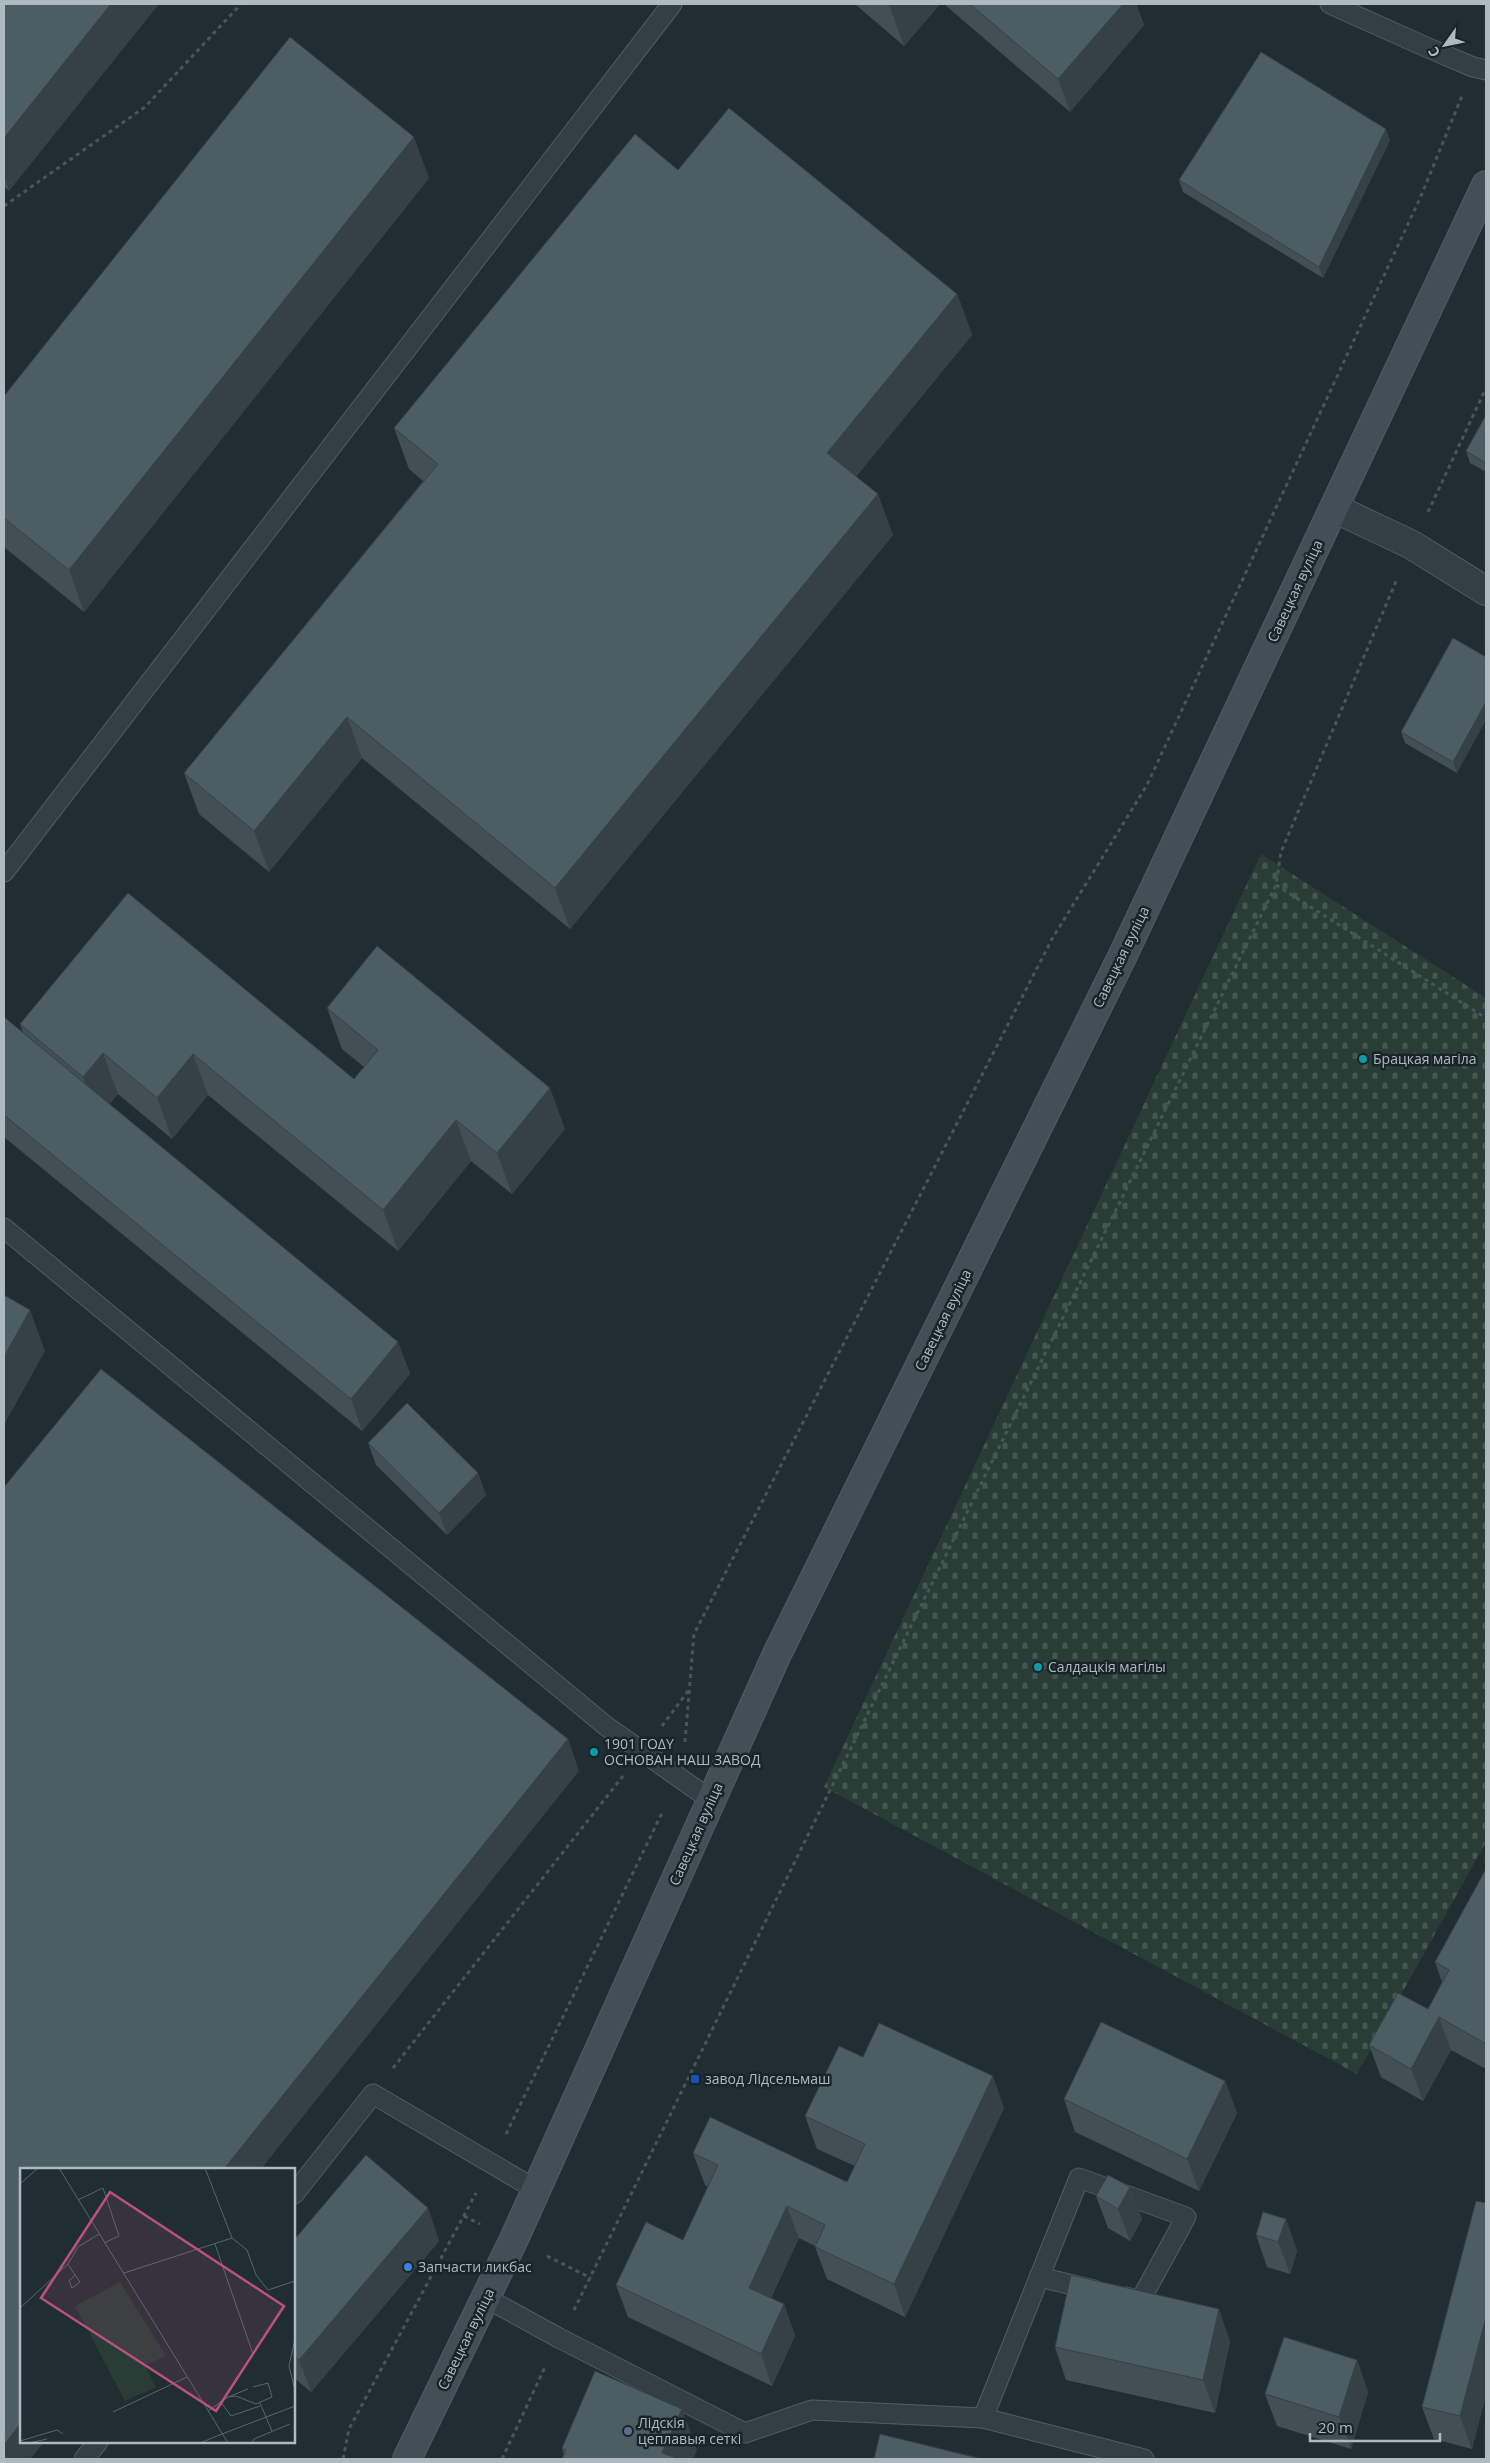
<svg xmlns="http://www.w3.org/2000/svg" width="1490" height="2463" viewBox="0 0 1490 2463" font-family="'Open Sans',sans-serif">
	<defs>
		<pattern id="cemetery-stones" width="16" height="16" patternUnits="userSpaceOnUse" patternTransform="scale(1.25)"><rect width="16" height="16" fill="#293d36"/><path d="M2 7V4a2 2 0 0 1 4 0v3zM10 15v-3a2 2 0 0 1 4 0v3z" fill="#455751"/></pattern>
	</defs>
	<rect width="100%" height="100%" fill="#202e33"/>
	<polygon fill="url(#cemetery-stones)" points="1261,854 1486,998 1486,1842 1357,2074 824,1787"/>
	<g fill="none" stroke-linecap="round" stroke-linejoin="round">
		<defs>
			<g id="lane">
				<polyline points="1330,4 1426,47 1473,67 1486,70"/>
				<polyline points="4,872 672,4"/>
				<polyline points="4,1228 606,1726 711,1800"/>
				<polyline points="294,2194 373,2094 535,2189"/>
				<polyline points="1039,2277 1094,2290"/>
				<polyline points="486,2298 559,2338 745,2433 812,2410 983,2418 1144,2459"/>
				<polyline points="983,2418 1079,2178 1186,2217 1140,2301 1126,2297"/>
				<polyline points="84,2459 98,2442"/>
			</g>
			<polyline id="street" points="1334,508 1412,545 1486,591"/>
			<polyline id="secondary" points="407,2459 514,2239 777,1654 1123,955 1486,185"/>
		</defs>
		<use href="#lane" stroke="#515d62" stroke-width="21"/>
		<use href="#street" stroke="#515d62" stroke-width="30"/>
		<use href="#secondary" stroke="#515d62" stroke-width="30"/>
		<g stroke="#465855" stroke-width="3" stroke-dasharray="4 4" stroke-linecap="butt">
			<polyline points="4,206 145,107 241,4"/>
			<polyline points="1428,512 1486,388"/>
			<polyline points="1276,885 1486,1018"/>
			<polyline points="662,1726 688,1691"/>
			<polyline points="685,1742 694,1634 1052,939 1147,785 1421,196 1462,96"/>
			<polyline points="393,2068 623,1776"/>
			<polyline points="506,2134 663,1811"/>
			<polyline points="464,2216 480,2224"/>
			<polyline points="547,2256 591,2278"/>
			<polyline points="574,2310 1276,885 1281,852 1397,579"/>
			<polyline points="343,2459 349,2429 476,2193"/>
			<polyline points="502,2459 545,2367"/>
		</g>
		<use href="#lane" stroke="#333f44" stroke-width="19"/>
		<use href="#street" stroke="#333f44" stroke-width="28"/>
		<use href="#secondary" stroke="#415057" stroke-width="28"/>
	</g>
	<g fill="#425056">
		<polygon points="4,4 9,191 4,186"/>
		<polygon points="855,4 940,4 904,46"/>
		<polygon points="944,4 1136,4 1144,25 1070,112"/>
		<polygon points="1390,140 1323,278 1183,192 1179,180"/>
		<polygon points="678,170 957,294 972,335 856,476 893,535 570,929 362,758 269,872 199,814 184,773 423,481 409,469 394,428"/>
		<polygon points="429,178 84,612 4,547 4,396"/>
		<polygon points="1486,415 1486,472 1470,463 1466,451"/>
		<polygon points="1486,657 1457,773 1405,743 1401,732"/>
		<polygon points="327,1008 565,1129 512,1194 471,1161 398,1251 208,1095 172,1139 118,1094 109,1104 398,1342 410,1374 362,1431 4,1137 4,1017 23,1033 20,1024 354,1079 364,1067 342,1049"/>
		<polygon points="368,1443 478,1473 486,1495 447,1535 376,1465"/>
		<polygon points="1486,1869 1486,2069 1451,2050 1423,2101 1381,2077 1369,2045 1428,2009 1442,1982 1435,1962"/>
		<polygon points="863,2057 1004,2108 905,2317 827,2279 815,2247 815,2246 799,2238 771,2298 784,2304 795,2336 772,2386 628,2317 616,2285 683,2240 708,2187 705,2185 693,2153 847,2182 855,2166 817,2149 805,2116"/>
		<polygon points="1225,2081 1237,2113 1199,2191 1075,2132 1064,2099"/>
		<polygon points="1130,2187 1142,2219 1130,2241 1108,2228 1096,2196"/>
		<polygon points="1486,2203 1486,2394 1472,2449 1434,2439 1422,2407"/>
		<polygon points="428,2208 439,2241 311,2392 294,2378 294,2240"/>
		<polygon points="1286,2219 1297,2251 1290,2274 1267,2267 1256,2235"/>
		<polygon points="1230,2341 1215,2413 1066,2380 1055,2347"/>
		<polygon points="1357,2360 1368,2392 1351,2449 1277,2426 1265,2394"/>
		<polygon points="562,2448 697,2450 564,2455"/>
	</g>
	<g fill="#364146">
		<polygon points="111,4 159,4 9,191 4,175 4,138"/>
		<polygon points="890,4 940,4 904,46 889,5"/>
		<polygon points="1123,4 1136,4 1144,25 1070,112 1058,79"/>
		<polygon points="1386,129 1390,140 1323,278 1319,267"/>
		<polygon points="414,137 429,178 84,612 69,570"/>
		<polygon points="957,294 972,335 842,494 827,453"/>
		<polygon points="878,494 893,535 570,929 555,888"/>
		<polygon points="1486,702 1486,720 1457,773 1453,762"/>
		<polygon points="347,717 362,758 269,872 254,831"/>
		<polygon points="103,1053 118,1094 98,1118 83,1077"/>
		<polygon points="193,1054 208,1095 172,1139 157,1098"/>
		<polygon points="550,1088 565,1129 512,1194 497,1153"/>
		<polygon points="456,1120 471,1161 398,1251 383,1210"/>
		<polygon points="30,1310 45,1351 4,1425 4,1357"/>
		<polygon points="398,1342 410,1374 362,1431 351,1399"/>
		<polygon points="478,1473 486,1495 447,1535 439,1513"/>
		<polygon points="568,1739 579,1771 261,2169 224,2169"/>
		<polygon points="1439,2017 1451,2050 1423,2101 1411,2069"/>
		<polygon points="993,2076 1004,2108 905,2317 894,2284"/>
		<polygon points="1225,2081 1237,2113 1199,2191 1187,2159"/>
		<polygon points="1130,2187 1142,2219 1130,2241 1118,2209"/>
		<polygon points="787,2206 799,2238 760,2320 749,2288"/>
		<polygon points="428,2208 439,2241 311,2392 299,2360"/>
		<polygon points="1286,2219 1297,2251 1290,2274 1278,2242"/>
		<polygon points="784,2304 795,2336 772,2386 761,2354"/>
		<polygon points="1219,2309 1230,2341 1215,2413 1203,2380"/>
		<polygon points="1486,2317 1486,2394 1472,2449 1460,2416"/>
		<polygon points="1357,2360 1368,2392 1351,2449 1339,2417"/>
		<polygon points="682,2409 697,2450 693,2459 665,2459 662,2453"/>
		<polygon points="21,2423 21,2442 44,2442 30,2459 4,2459 4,2445"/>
	</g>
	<g fill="#4d5d64" stroke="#364146">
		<polygon points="4,4 111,4 4,138"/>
		<polygon points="970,4 1123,4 1058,79"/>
		<polygon points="290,37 414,137 69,570 4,518 4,396"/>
		<polygon points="1261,52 1386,129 1319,267 1179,180"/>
		<polygon points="729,108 957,294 827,453 878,494 555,888 347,717 254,831 184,773 438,464 394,428 635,134 678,170"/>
		<polygon points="1486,415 1486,463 1466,451"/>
		<polygon points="1453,638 1486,657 1486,702 1453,762 1401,732"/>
		<polygon points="128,893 354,1079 378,1050 327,1008 377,946 550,1088 497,1153 456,1120 383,1210 193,1054 157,1098 103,1053 83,1077 20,1024"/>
		<polygon points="4,1017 398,1342 351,1399 4,1115"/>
		<polygon points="4,1295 30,1310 4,1357"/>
		<polygon points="101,1369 568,1739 224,2169 21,2169 21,2423 4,2445 4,1487"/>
		<polygon points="407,1403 478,1473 439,1513 368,1443"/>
		<polygon points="1486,1869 1486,2044 1439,2017 1411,2069 1369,2045 1398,1993 1428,2009 1449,1970 1435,1962"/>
		<polygon points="1101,2022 1225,2081 1187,2159 1064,2099"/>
		<polygon points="879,2023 993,2076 894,2284 815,2247 825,2225 787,2206 749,2288 784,2304 761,2354 616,2285 646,2222 683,2240 718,2165 693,2153 710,2117 847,2182 865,2144 805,2116 839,2046 863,2057"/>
		<polygon points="366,2155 428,2208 299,2360 294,2356 294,2240"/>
		<polygon points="1108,2175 1130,2187 1118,2209 1096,2196"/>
		<polygon points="1476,2201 1486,2203 1486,2317 1460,2416 1422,2407"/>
		<polygon points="1263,2212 1286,2219 1278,2242 1256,2235"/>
		<polygon points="1071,2275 1219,2309 1203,2380 1055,2347"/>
		<polygon points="1284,2337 1357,2360 1339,2417 1265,2394"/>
		<polygon points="595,2371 682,2409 662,2453 679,2459 562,2459 566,2450 562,2448"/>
		<polygon points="880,2434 982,2459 874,2459"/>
	</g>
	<g fill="#0f9aa8" stroke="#192428" stroke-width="2">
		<circle cx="1363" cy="1059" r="5"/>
		<circle cx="1038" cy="1667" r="5"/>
		<circle cx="594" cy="1752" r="5"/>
	</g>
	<rect fill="#1a4fb4" stroke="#192428" stroke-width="2" x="690" y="2074" width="10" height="10" rx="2.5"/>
	<circle fill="#3f7fe0" stroke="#192428" stroke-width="2" cx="408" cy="2267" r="5"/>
	<circle fill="#5c6f8a" stroke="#192428" stroke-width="2" cx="628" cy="2431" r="5"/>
	<g text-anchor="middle" stroke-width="5" stroke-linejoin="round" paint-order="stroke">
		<g font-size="14" fill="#adbbc1" stroke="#192428">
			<text transform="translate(1295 591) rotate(-65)" y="5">Савецкая вуліца</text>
			<text transform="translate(1121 957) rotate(-64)" y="5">Савецкая вуліца</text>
			<text transform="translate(943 1320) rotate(-64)" y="5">Савецкая вуліца</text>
			<text transform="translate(696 1834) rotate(-66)" y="5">Савецкая вуліца</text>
			<text transform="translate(466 2339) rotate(-64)" y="5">Савецкая вуліца</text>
		</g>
		<g font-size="14" fill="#adbbc1" stroke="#192428" text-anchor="start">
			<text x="1373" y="1064">Брацкая магіла</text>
			<text x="1048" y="1672">Салдацкія магілы</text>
			<text x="604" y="1749">1901 ΓΟΔΥ<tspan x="604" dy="16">ОСНОВАН НАШ ЗАВОД</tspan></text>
			<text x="705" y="2084">завод Лідсельмаш</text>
			<text x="418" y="2272">Запчасти ликбас</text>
			<text x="638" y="2428">Лідскія<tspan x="638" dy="16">цеплавыя сеткі</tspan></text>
		</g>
	</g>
	<g transform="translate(20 2168)">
		<rect width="275" height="275" fill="#202e33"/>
		<path d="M 100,114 L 146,188 L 125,197 L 136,219 L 105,233 L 55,138 Z" fill="#293d36"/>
		<path fill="none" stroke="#58666c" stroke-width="1" d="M 39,0 L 208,275M 185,0 L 212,70 L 227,82 L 236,107 L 248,122 L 275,113M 0,16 L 18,0M 58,32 L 83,20 L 99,68 L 84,75M 195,76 L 233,186M 48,96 L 55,107 L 60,114 L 52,120 L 49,113 L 55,107M 104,105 L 212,70M 0,140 L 48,96 L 58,79 L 79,66M 275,171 L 269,198 L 275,222M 208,229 L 216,228 L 236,236 L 252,229 L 248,215 L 233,219M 200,233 L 211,248 L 240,238M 240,235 L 252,263M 188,243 L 208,229 L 228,221M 93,244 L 167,209M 202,266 L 275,238M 0,273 L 37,262 L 43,266M 9,275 L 27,271M 180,275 L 202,266M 232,275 L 234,271 L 270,256"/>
		<path fill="#bb517f" fill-opacity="0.15" stroke="#bb517f" stroke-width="2.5" d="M 90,24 L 264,138 L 196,243 L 21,130 Z"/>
		<rect width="275" height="275" fill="none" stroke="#adbbc1" stroke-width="2.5"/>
	</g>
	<rect width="1490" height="2463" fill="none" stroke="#adbbc1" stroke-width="10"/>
	<g transform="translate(1445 45) rotate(237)" stroke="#192428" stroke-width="4" paint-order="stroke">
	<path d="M0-4L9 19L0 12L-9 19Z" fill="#adbbc1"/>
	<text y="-8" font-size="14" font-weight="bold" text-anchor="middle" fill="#adbbc1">С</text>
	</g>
	<path d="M1310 2433v8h130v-8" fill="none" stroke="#adbbc1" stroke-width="2.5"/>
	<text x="1318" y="2433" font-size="15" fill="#adbbc1" stroke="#192428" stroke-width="4" paint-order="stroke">20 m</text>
</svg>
